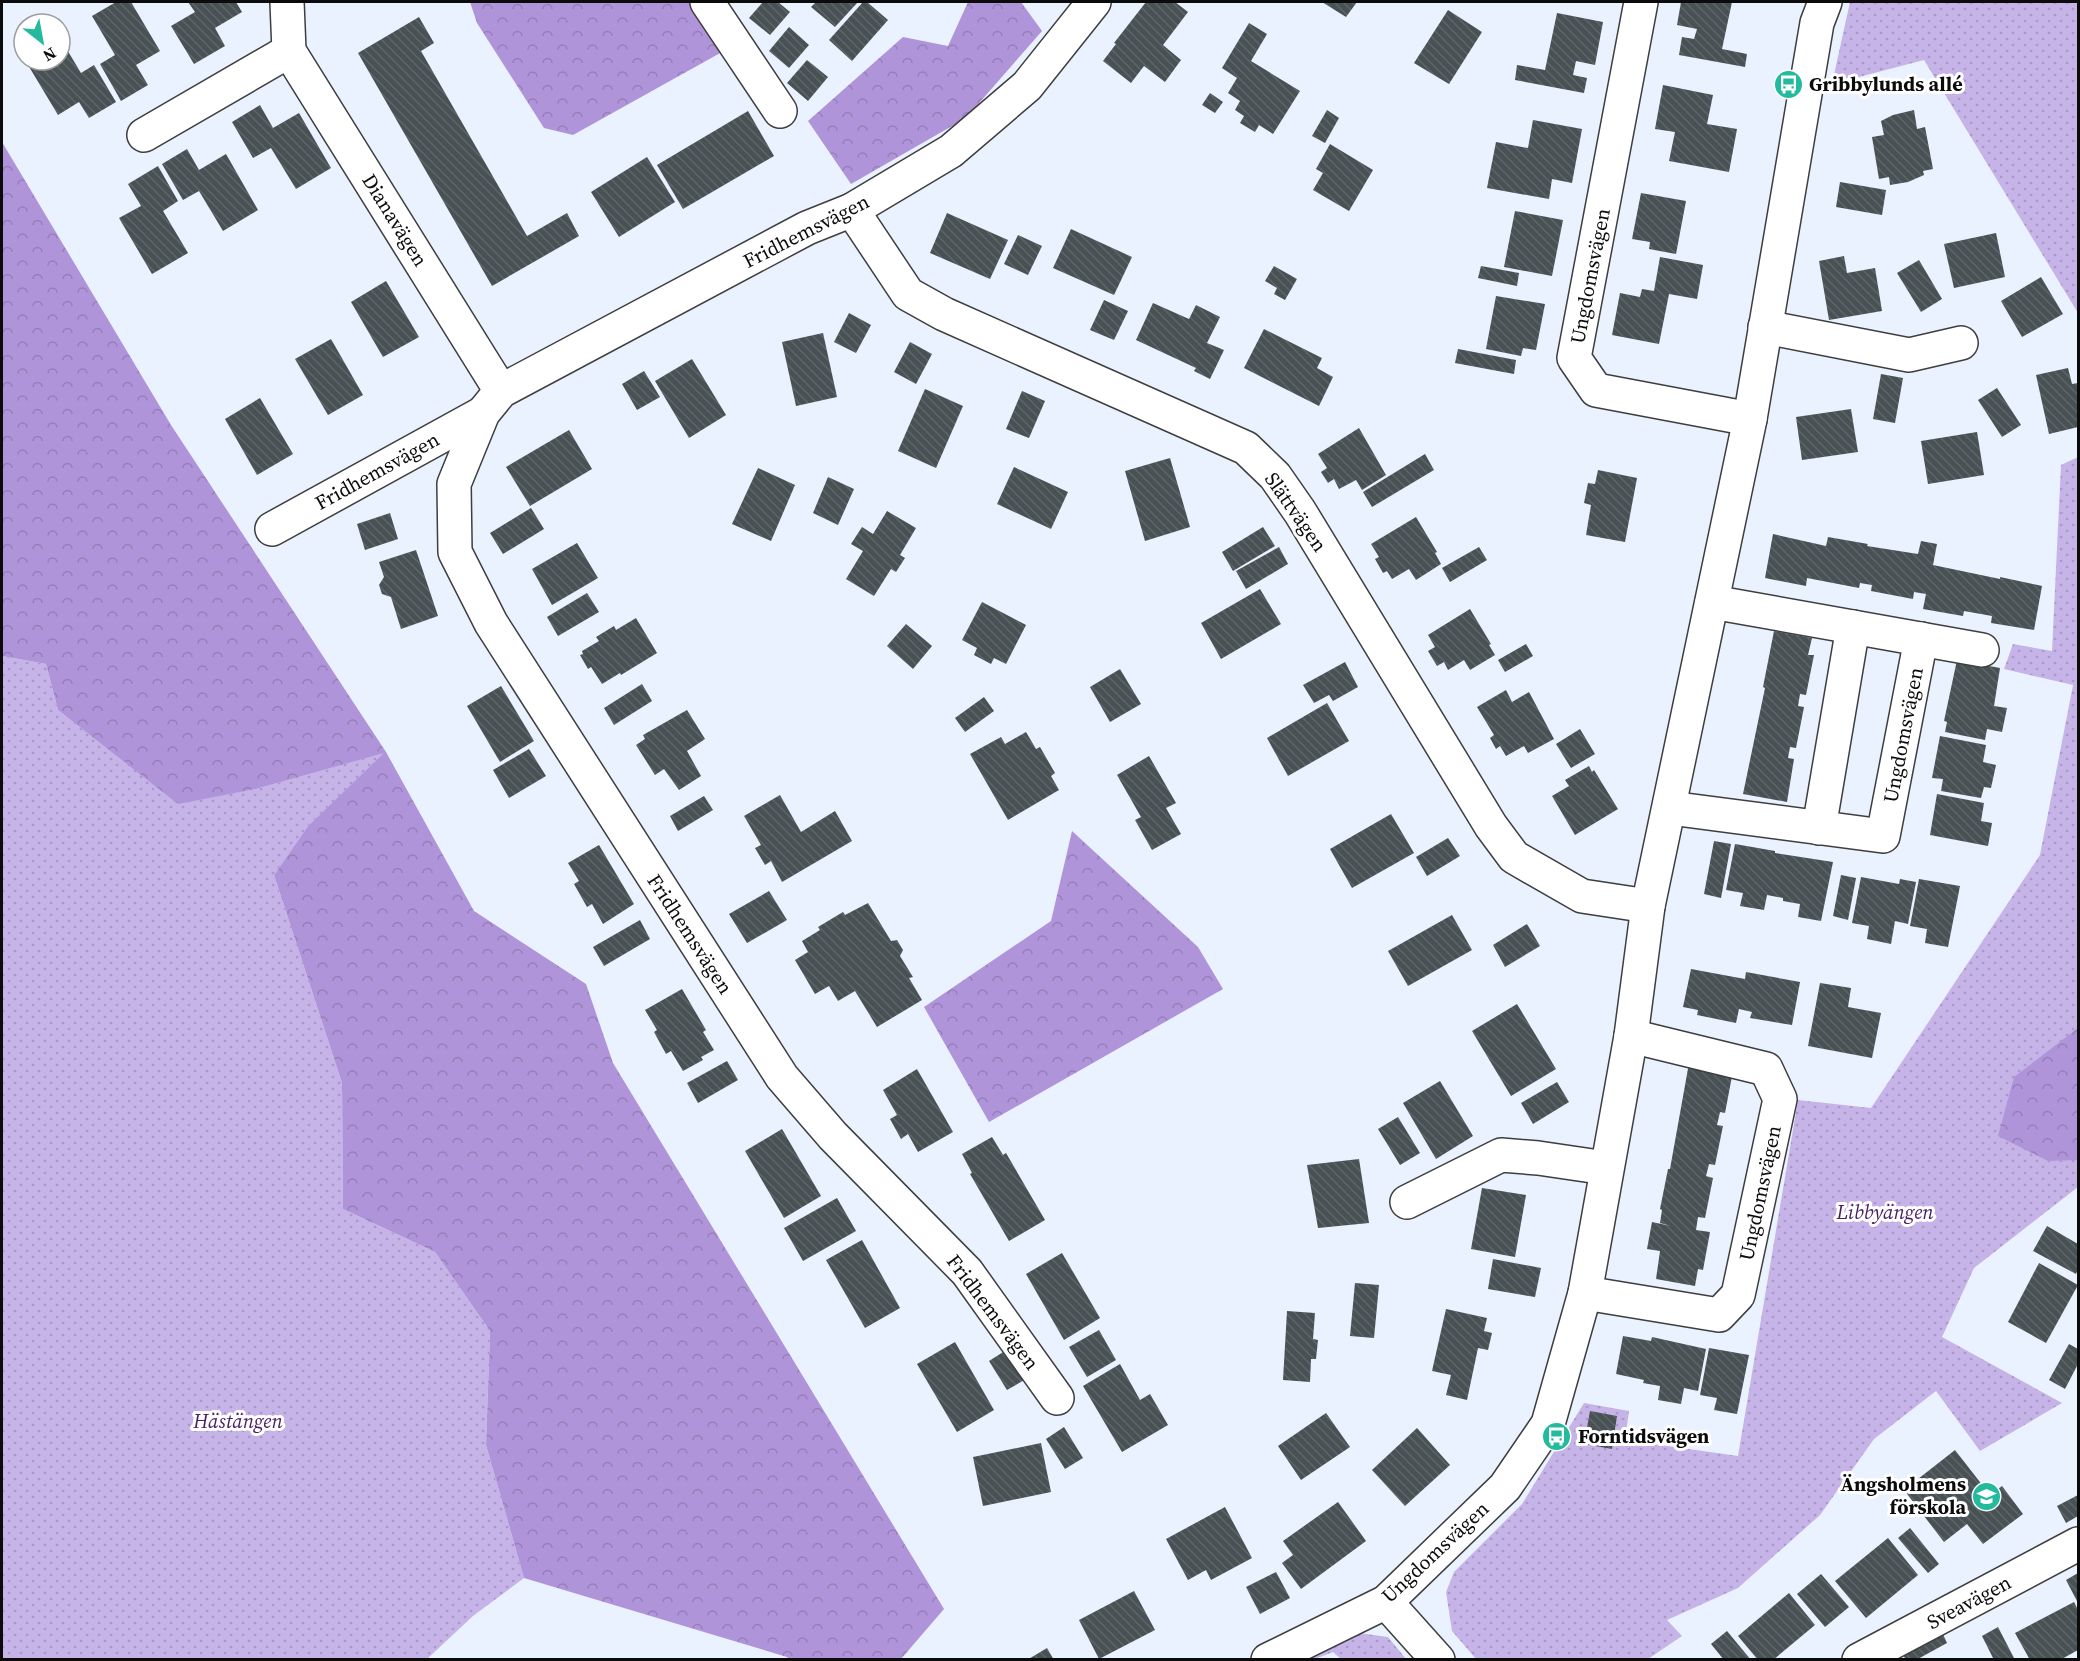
<svg xmlns="http://www.w3.org/2000/svg" width="2080" height="1661" viewBox="0 0 2080 1661" font-family="'Source Serif 4',serif">
	<defs>
		<pattern id="grass-dots" width="8" height="8" patternUnits="userSpaceOnUse" patternTransform="scale(1.5)"><rect width="8" height="8" fill="#c6b4e8"/><path d="M2 2h.1M6 6h.1" fill="none" stroke="#a999c6" stroke-width="1.8" stroke-linecap="round"/></pattern>
		<pattern id="forest-crowns" width="20" height="18" patternUnits="userSpaceOnUse" patternTransform="scale(1.5)"><rect width="20" height="18" fill="#b094d9"/><path d="M2 6a3 3 0 1 1 6 0M12 15a3 3 0 1 1 6 0" fill="none" stroke="#967eb9"/></pattern>
		<pattern id="building-back-hatch" width="6" height="6" patternUnits="userSpaceOnUse" patternTransform="scale(1.5)"><rect width="6" height="6" fill="#485154"/><path d="M-1 5l2 2M0 0l6 6M5-1l2 2" fill="none" stroke="#5e6568"/></pattern>
	</defs>
	<rect width="100%" height="100%" fill="#eaf1ff"/>
	<g fill="url(#grass-dots)">
		<polygon points="1850,2 2078,2 2078,313 1924,60 1832,84"/>
		<polygon points="2078,457 2078,1187 1974,1268 1942,1337 2062,1403 1980,1451 1936,1391 1874,1439 1820,1515 1738,1588 1667,1620 1682,1636 1648,1659 1476,1659 1452,1631 1446,1592 1454,1572 1522,1504 1584,1403 1629,1411 1625,1440 1738,1456 1798,1100 1871,1108 2040,855 2073,685 2004,669 2013,644 2052,651 2061,465"/>
		<polygon points="2,656 46,664 58,710 178,803 256,789 386,752 308,826 274,875 342,1083 343,1209 435,1252 490,1331 486,1445 524,1578 473,1616 427,1659 2,1659"/>
		<polygon points="1359,1633 1388,1637 1406,1659 1341,1659 1333,1652 1315,1659 1301,1660"/>
	</g>
	<g fill="url(#forest-crowns)">
		<polygon points="470,2 692,2 722,52 573,135 544,128 477,23"/>
		<polygon points="968,2 1021,2 1042,31 966,118 851,184 808,121 903,37 948,46"/>
		<polygon points="2,142 171,425 386,752 474,911 586,984 613,1063 944,1609 901,1659 789,1659 787,1657 524,1578 486,1445 490,1331 435,1252 343,1209 342,1083 274,875 308,826 384,753 256,789 178,804 58,710 46,664 2,656"/>
		<polygon points="1072,831 1198,947 1223,989 989,1122 924,1007 1051,921"/>
		<polygon points="2078,1028 2078,1160 2048,1161 1998,1136 2014,1077"/>
	</g>
	<g fill="url(#building-back-hatch)">
		<polygon points="116,2 131,2 160,51 136,65 148,85 121,101 100,64 115,55 92,16"/>
		<polygon points="188,2 236,2 242,12 215,28 225,46 194,64 171,26 195,12"/>
		<polygon points="763,2 778,2 790,12 770,35 749,18"/>
		<polygon points="816,2 858,2 835,27 811,7"/>
		<polygon points="863,2 867,2 888,20 852,61 829,40"/>
		<polygon points="1146,2 1175,2 1188,12 1163,45 1181,60 1165,82 1144,66 1131,83 1103,61 1116,44 1114,43"/>
		<polygon points="1322,2 1357,2 1346,17"/>
		<polygon points="1681,2 1732,2 1722,49 1747,54 1745,67 1679,55 1682,37 1694,39 1697,29 1677,25"/>
		<polygon points="1448,10 1482,32 1449,84 1414,63"/>
		<polygon points="1557,13 1603,22 1595,65 1576,61 1573,75 1587,78 1584,93 1515,80 1517,65 1545,70"/>
		<polygon points="419,17 434,43 421,51 527,236 567,213 579,236 492,286 358,53"/>
		<polygon points="1249,23 1267,34 1251,61 1300,91 1273,134 1259,125 1255,132 1240,123 1244,116 1235,110 1240,101 1228,93 1237,78 1222,68"/>
		<polygon points="789,27 809,45 789,68 769,51"/>
		<polygon points="60,38 81,73 94,65 116,102 89,118 79,102 58,115 25,60 60,60"/>
		<polygon points="807,60 828,77 808,101 787,83"/>
		<polygon points="1663,85 1713,95 1707,124 1737,129 1729,172 1669,161 1675,132 1655,129"/>
		<polygon points="1210,93 1223,102 1215,113 1202,105"/>
		<polygon points="260,105 273,128 299,113 331,168 296,189 271,148 253,158 232,122"/>
		<polygon points="1327,110 1339,118 1325,143 1312,136"/>
		<polygon points="1914,110 1917,129 1925,127 1933,169 1923,171 1924,175 1908,182 1890,185 1889,177 1879,179 1872,137 1884,135 1881,121 1893,115"/>
		<polygon points="748,111 774,156 683,209 657,165"/>
		<polygon points="1533,120 1582,129 1572,183 1552,179 1549,199 1487,188 1496,142 1528,148"/>
		<polygon points="1330,144 1373,170 1349,211 1313,190 1323,173 1316,169"/>
		<polygon points="187,149 199,170 226,154 258,210 223,231 199,191 183,200 162,164"/>
		<polygon points="647,157 675,202 619,237 591,192"/>
		<polygon points="158,166 178,201 163,211 188,253 152,274 119,218 141,206 128,184"/>
		<polygon points="1840,182 1886,190 1882,215 1836,207"/>
		<polygon points="1641,193 1686,201 1676,254 1649,249 1650,242 1632,239"/>
		<polygon points="1515,211 1563,220 1552,276 1504,267"/>
		<polygon points="947,213 1008,240 990,279 930,253"/>
		<polygon points="1071,229 1132,257 1114,295 1053,268"/>
		<polygon points="1996,233 2005,277 1954,288 1944,244"/>
		<polygon points="1018,235 1042,246 1028,275 1004,264"/>
		<polygon points="1844,256 1847,273 1875,268 1882,311 1829,320 1819,261"/>
		<polygon points="1660,257 1703,265 1697,299 1669,294 1659,344 1612,335 1620,293 1640,297 1642,289 1654,291"/>
		<polygon points="1919,260 1942,299 1921,312 1897,273"/>
		<polygon points="1274,266 1297,279 1285,300 1274,294 1277,288 1265,281"/>
		<polygon points="1481,266 1519,273 1517,286 1478,278"/>
		<polygon points="2041,277 2063,314 2022,337 2001,301"/>
		<polygon points="386,281 419,337 383,357 351,302"/>
		<polygon points="1496,296 1545,304 1536,350 1523,348 1521,356 1486,349"/>
		<polygon points="1104,300 1128,311 1114,340 1090,330"/>
		<polygon points="1153,303 1189,319 1196,305 1220,317 1207,343 1224,350 1210,379 1194,371 1196,368 1136,340"/>
		<polygon points="849,313 871,325 856,353 834,342"/>
		<polygon points="1264,329 1322,358 1317,368 1333,377 1319,406 1244,368"/>
		<polygon points="823,333 837,397 796,406 782,342"/>
		<polygon points="331,339 363,395 328,415 295,359"/>
		<polygon points="910,342 932,354 916,384 894,372"/>
		<polygon points="1458,349 1516,360 1514,374 1455,363"/>
		<polygon points="692,359 726,415 689,438 655,381"/>
		<polygon points="2068,368 2072,384 2078,383 2078,427 2049,434 2036,375"/>
		<polygon points="644,371 660,397 637,410 622,384"/>
		<polygon points="1881,374 1903,378 1895,423 1873,419"/>
		<polygon points="1997,388 2021,425 2002,437 1978,400"/>
		<polygon points="925,389 963,406 936,468 898,451"/>
		<polygon points="1022,391 1045,401 1029,438 1006,429"/>
		<polygon points="260,398 293,454 257,475 225,419"/>
		<polygon points="1851,409 1858,452 1802,460 1796,417"/>
		<polygon points="1359,428 1386,475 1362,490 1356,480 1339,489 1334,479 1328,483 1321,472 1327,468 1318,454"/>
		<polygon points="569,430 592,469 530,506 506,467"/>
		<polygon points="1977,432 1984,475 1928,484 1921,441"/>
		<polygon points="1425,454 1434,470 1372,507 1363,492"/>
		<polygon points="1170,458 1190,527 1145,541 1125,471"/>
		<polygon points="1014,467 1068,492 1051,529 997,504"/>
		<polygon points="758,468 795,485 771,541 732,524"/>
		<polygon points="1598,470 1637,478 1625,542 1586,535 1591,505 1584,503 1588,483 1595,484"/>
		<polygon points="828,477 854,489 838,525 813,513"/>
		<polygon points="531,508 544,529 503,554 490,533"/>
		<polygon points="887,511 916,528 900,555 905,558 896,572 891,569 874,596 846,579 863,551 851,544 862,527 873,534"/>
		<polygon points="390,513 398,539 365,550 357,524"/>
		<polygon points="1416,517 1437,552 1435,553 1441,564 1416,580 1409,569 1392,579 1387,571 1383,573 1375,559 1379,557 1371,544"/>
		<polygon points="1263,527 1275,546 1233,571 1222,552"/>
		<polygon points="1773,534 1826,546 1828,537 1868,544 1867,546 1918,554 1921,541 1937,544 1933,565 2000,579 2000,577 2042,586 2034,630 1991,623 1992,616 1964,611 1963,616 1923,609 1926,594 1914,592 1913,599 1871,591 1872,585 1860,583 1859,588 1807,578 1806,586 1765,578"/>
		<polygon points="577,543 598,578 552,605 532,569"/>
		<polygon points="1279,547 1288,564 1246,589 1236,571"/>
		<polygon points="1479,547 1487,560 1450,582 1442,568"/>
		<polygon points="416,550 438,616 401,629 391,597 382,594 379,585 384,577 379,562"/>
		<polygon points="1260,589 1281,624 1221,659 1201,623"/>
		<polygon points="587,593 599,612 558,636 547,617"/>
		<polygon points="982,602 1026,625 1006,664 994,658 991,664 974,655 977,648 962,640"/>
		<polygon points="1470,609 1491,644 1489,645 1495,655 1470,670 1464,660 1448,670 1444,662 1437,666 1428,651 1435,647 1428,635"/>
		<polygon points="636,618 657,653 621,675 620,673 602,684 591,667 588,669 580,655 583,654 582,651 599,641 596,637 614,626 616,630"/>
		<polygon points="906,624 932,646 913,669 887,646"/>
		<polygon points="1774,631 1812,638 1808,655 1814,655 1806,695 1800,694 1798,706 1804,707 1796,748 1790,747 1788,758 1794,759 1787,802 1743,794 1765,688 1763,687"/>
		<polygon points="1526,644 1533,656 1505,672 1498,660"/>
		<polygon points="1957,660 2000,668 1994,706 2007,708 2002,732 1987,729 1985,740 1945,732 1947,722 1944,721"/>
		<polygon points="1345,662 1358,687 1333,701 1329,695 1314,703 1303,685"/>
		<polygon points="1120,669 1141,704 1110,722 1090,687"/>
		<polygon points="642,684 652,701 614,725 604,708"/>
		<polygon points="501,686 534,741 500,762 467,706"/>
		<polygon points="1506,690 1512,702 1529,692 1554,739 1528,753 1524,746 1506,756 1500,746 1496,749 1490,738 1494,735 1477,707"/>
		<polygon points="984,697 994,711 965,732 955,718"/>
		<polygon points="1327,703 1349,741 1288,776 1267,738"/>
		<polygon points="687,710 705,739 687,751 701,776 679,790 664,769 655,775 636,745 645,739 643,735"/>
		<polygon points="1580,729 1595,754 1571,768 1556,744"/>
		<polygon points="1026,732 1036,749 1040,747 1055,773 1051,776 1059,790 1008,820 970,754 1001,737 1005,744"/>
		<polygon points="1940,736 1986,745 1983,762 1996,765 1991,788 1984,787 1981,798 1941,791 1943,779 1932,778"/>
		<polygon points="529,749 546,776 509,798 493,770"/>
		<polygon points="1149,756 1176,803 1166,808 1181,834 1152,850 1135,820 1141,817 1117,775"/>
		<polygon points="1589,766 1592,772 1594,770 1618,809 1575,835 1552,796 1569,786 1565,780"/>
		<polygon points="1937,794 1984,803 1981,821 1992,823 1988,846 1930,835"/>
		<polygon points="780,795 801,832 835,811 852,841 782,882 771,861 765,865 755,848 761,845 744,816"/>
		<polygon points="704,796 713,810 678,831 670,816"/>
		<polygon points="1391,814 1414,853 1352,888 1330,849"/>
		<polygon points="1448,838 1460,856 1427,876 1416,857"/>
		<polygon points="1714,841 1731,844 1721,898 1704,894"/>
		<polygon points="1735,844 1775,851 1775,853 1833,862 1821,921 1798,917 1800,904 1783,901 1783,898 1767,895 1764,910 1740,906 1743,893 1726,890"/>
		<polygon points="599,845 634,904 603,924 592,904 587,907 574,884 579,881 568,863"/>
		<polygon points="1841,875 1856,878 1848,920 1833,916"/>
		<polygon points="1861,877 1899,884 1900,879 1916,882 1908,924 1895,921 1891,944 1867,939 1869,926 1852,923"/>
		<polygon points="1919,879 1960,886 1948,947 1925,943 1927,929 1910,926"/>
		<polygon points="769,891 787,920 747,943 729,914"/>
		<polygon points="868,903 891,941 897,940 903,950 900,956 913,977 909,978 922,1000 877,1027 855,991 838,1001 829,986 815,994 795,960 808,952 802,941 820,930 818,927 843,912 845,915"/>
		<polygon points="1452,915 1472,950 1408,986 1388,951"/>
		<polygon points="640,920 650,939 604,966 593,947"/>
		<polygon points="1527,924 1540,946 1505,967 1493,945"/>
		<polygon points="1691,969 1745,979 1746,972 1800,982 1792,1025 1750,1018 1752,1012 1739,1009 1736,1023 1697,1015 1698,1010 1683,1007"/>
		<polygon points="1820,983 1851,988 1848,1007 1881,1013 1872,1058 1808,1046"/>
		<polygon points="682,989 706,1030 703,1032 714,1050 701,1057 703,1060 683,1071 671,1051 666,1054 654,1032 657,1030 645,1010"/>
		<polygon points="1517,1004 1556,1069 1511,1096 1472,1031"/>
		<polygon points="727,1061 738,1080 698,1103 687,1083"/>
		<polygon points="1689,1063 1733,1071 1725,1113 1720,1112 1717,1125 1723,1126 1715,1165 1709,1164 1706,1176 1713,1178 1705,1218 1698,1217 1696,1230 1710,1232 1703,1270 1698,1269 1695,1286 1656,1279 1660,1251 1647,1249 1652,1222 1671,1226 1660,1223 1662,1210 1660,1209 1668,1169 1670,1169"/>
		<polygon points="917,1069 953,1132 918,1152 908,1134 901,1139 890,1119 897,1115 883,1090"/>
		<polygon points="1440,1081 1473,1136 1436,1159 1403,1103"/>
		<polygon points="1557,1082 1569,1102 1533,1124 1521,1103"/>
		<polygon points="1398,1117 1420,1153 1400,1165 1378,1129"/>
		<polygon points="782,1129 821,1196 784,1218 745,1151"/>
		<polygon points="992,1137 1003,1155 1006,1153 1045,1220 1009,1241 970,1174 972,1173 962,1154"/>
		<polygon points="1359,1159 1369,1223 1318,1228 1307,1165"/>
		<polygon points="1482,1188 1526,1195 1515,1257 1471,1249"/>
		<polygon points="837,1198 856,1231 803,1261 784,1228"/>
		<polygon points="2047,1226 2078,1244 2078,1269 2076,1274 2033,1251"/>
		<polygon points="862,1240 900,1308 865,1328 826,1260"/>
		<polygon points="1062,1253 1100,1318 1064,1340 1026,1274"/>
		<polygon points="1493,1259 1541,1268 1535,1297 1488,1289"/>
		<polygon points="2039,1263 2078,1285 2046,1343 2008,1322"/>
		<polygon points="1355,1283 1379,1285 1374,1338 1350,1336"/>
		<polygon points="1446,1309 1487,1318 1484,1331 1492,1333 1488,1350 1478,1348 1467,1400 1446,1395 1451,1375 1432,1371"/>
		<polygon points="1287,1311 1315,1313 1313,1339 1318,1340 1316,1359 1311,1359 1310,1382 1283,1380"/>
		<polygon points="1099,1330 1116,1360 1087,1377 1069,1347"/>
		<polygon points="1623,1336 1651,1341 1652,1337 1706,1349 1698,1391 1684,1388 1681,1404 1658,1400 1660,1386 1643,1383 1644,1380 1616,1374"/>
		<polygon points="955,1342 994,1410 957,1432 917,1364"/>
		<polygon points="2069,1344 2078,1349 2078,1364 2065,1389 2049,1380"/>
		<polygon points="1709,1348 1749,1355 1737,1414 1714,1410 1717,1398 1700,1395"/>
		<polygon points="1008,1349 1026,1379 1007,1390 989,1361"/>
		<polygon points="1120,1364 1140,1400 1150,1394 1168,1425 1122,1452 1083,1386"/>
		<polygon points="1590,1411 1617,1416 1612,1449 1584,1444"/>
		<polygon points="1326,1413 1350,1447 1301,1480 1278,1446"/>
		<polygon points="1064,1427 1083,1458 1065,1469 1046,1439"/>
		<polygon points="1417,1428 1450,1465 1405,1506 1372,1470"/>
		<polygon points="1041,1443 1051,1492 983,1506 973,1457"/>
		<polygon points="1955,1450 1990,1495 2002,1486 2023,1514 1983,1544 1967,1524 1944,1542 1904,1490"/>
		<polygon points="2078,1495 2078,1516 2066,1523 2057,1506"/>
		<polygon points="1338,1502 1366,1541 1301,1589 1282,1563 1293,1555 1283,1541"/>
		<polygon points="1225,1507 1252,1558 1211,1580 1206,1570 1188,1580 1166,1539"/>
		<polygon points="1910,1528 1939,1564 1928,1573 1898,1538"/>
		<polygon points="1888,1538 1918,1575 1866,1618 1835,1581"/>
		<polygon points="1276,1572 1290,1598 1260,1614 1246,1587"/>
		<polygon points="2078,1573 2078,1603 2066,1580"/>
		<polygon points="1821,1574 1849,1607 1825,1627 1797,1594"/>
		<polygon points="1134,1591 1155,1630 1099,1659 1079,1620"/>
		<polygon points="1789,1593 1815,1625 1773,1660 1758,1660 1738,1636"/>
		<polygon points="2074,1602 2078,1610 2078,1650 2060,1660 2030,1660 2015,1633"/>
		<polygon points="1998,1627 2015,1660 1994,1660 1982,1636"/>
		<polygon points="1727,1631 1751,1660 1724,1660 1711,1644"/>
		<polygon points="1942,1632 1947,1643 1916,1660 1906,1660 1902,1653"/>
		<polygon points="1047,1648 1054,1660 1027,1660"/>
	</g>
	<g fill="none" stroke-linecap="round" stroke-linejoin="round">
		<defs>
			<g id="street">
				<polyline points="287,2 289,51 501,391"/>
				<polyline points="707,2 780,111"/>
				<polyline points="1641,2 1574,358 1596,390 1750,419"/>
				<polyline points="144,135 289,51"/>
				<polyline points="852,210 908,294 944,314 1246,448 1275,476 1300,512 1491,826 1514,857 1582,896 1648,906"/>
				<polyline points="1765,327 1909,355 1961,343"/>
				<polyline points="272,529 483,413"/>
				<polyline points="1712,602 1982,650"/>
				<polyline points="1670,808 1883,836 1921,639"/>
				<polyline points="1819,828 1853,627"/>
				<polyline points="1407,1202 1501,1155 1538,1158 1606,1168"/>
				<polyline points="1585,1293 1719,1315 1738,1295 1780,1099 1766,1069 1631,1036"/>
				<polyline points="1057,1398 967,1272 833,1136 782,1077 491,623 455,552 454,484 483,413 501,391 807,228 852,210 951,151 1027,86 1094,2"/>
				<polyline points="1386,1602 1438,1660"/>
				<polyline points="1268,1660 1386,1602 1505,1487 1548,1424 1585,1293 1631,1036 1648,906 1750,419 1817,23 1825,2"/>
				<polyline points="1859,1660 2078,1544"/>
			</g>
		</defs>
		<use href="#street" stroke="#3e3e3e" stroke-width="36"/>
		<use href="#street" stroke="#fff" stroke-width="33"/>
	</g>
	<defs>
		<symbol id="bus-disc" viewBox="-11 -11 22 22"><circle r="9.5" fill="#24ba9e" stroke="#fff"/><path d="M-5-6H5V4H4V6H2V4H-2V6H-4V4H-5ZM-3.5-4V0h7V-4ZM-3.5 1.2v1.5H-2V1.2ZM2 1.2v1.5H3.5V1.2Z" fill="#fff"/></symbol>
		<symbol id="school-disc" viewBox="-11 -11 22 22"><circle r="9.5" fill="#24ba9e" stroke="#fff"/><path d="M0-5L7-2L0 1L-7-2ZM-4 1L0 2.5L4 1V4Q0 6-4 4Z" fill="#fff"/></symbol>
	</defs>
	<g fill-rule="evenodd">
		<use href="#bus-disc" x="1772" y="68" width="33" height="33"/>
		<use href="#bus-disc" x="1540" y="1420" width="33" height="33"/>
		<use href="#school-disc" x="1970" y="1480" width="33" height="33"/>
	</g>
	<g text-anchor="middle" stroke-width="6" stroke-linejoin="round" paint-order="stroke">
		<g font-size="20" font-weight="bold" fill="#0b0b0b" stroke="#fff" text-anchor="start">
			<text x="1809" y="91">Gribbylunds allé</text>
			<text x="1578" y="1443">Forntidsvägen</text>
			<text x="1966" y="1491" text-anchor="end">Ängsholmens<tspan x="1966" dy="23">förskola</tspan></text>
		</g>
		<g font-size="20" fill="#0b0b0b" stroke="#fff">
			<text transform="translate(395 220) rotate(58)" y="7">Dianavägen</text>
			<text transform="translate(806 231) rotate(-27)" y="7">Fridhemsvägen</text>
			<text transform="translate(1590 276) rotate(-79)" y="7">Ungdomsvägen</text>
			<text transform="translate(377 471) rotate(-29)" y="7">Fridhemsvägen</text>
			<text transform="translate(1296 512) rotate(55)" y="7">Slättvägen</text>
			<text transform="translate(1903 735) rotate(-79)" y="7">Ungdomsvägen</text>
			<text transform="translate(690 934) rotate(57)" y="7">Fridhemsvägen</text>
			<text transform="translate(1760 1193) rotate(-78)" y="7">Ungdomsvägen</text>
			<text transform="translate(993 1312) rotate(53)" y="7">Fridhemsvägen</text>
			<text transform="translate(1435 1552) rotate(-43)" y="7">Ungdomsvägen</text>
			<text transform="translate(1969 1602) rotate(-28)" y="7">Sveavägen</text>
		</g>
		<g font-size="20" font-style="italic" fill="#4a1d62" stroke="#fff">
			<text x="1885" y="1219">Libbyängen</text>
			<text x="238" y="1428">Hästängen</text>
		</g>
	</g>
	<rect width="2080" height="1661" fill="none" stroke="#0b0b0b" stroke-width="6"/>
	<g transform="translate(42 42) rotate(149)"><circle r="28" fill="#ffffff" stroke="#9d9d9d" stroke-width="1.5"/>
	<path d="M0-4.5L10 22L0 15L-10 22Z" fill="#24ba9e"/>
	<text y="-9" font-size="16" font-weight="bold" text-anchor="middle" fill="#0b0b0b">N</text>
	</g>
</svg>
